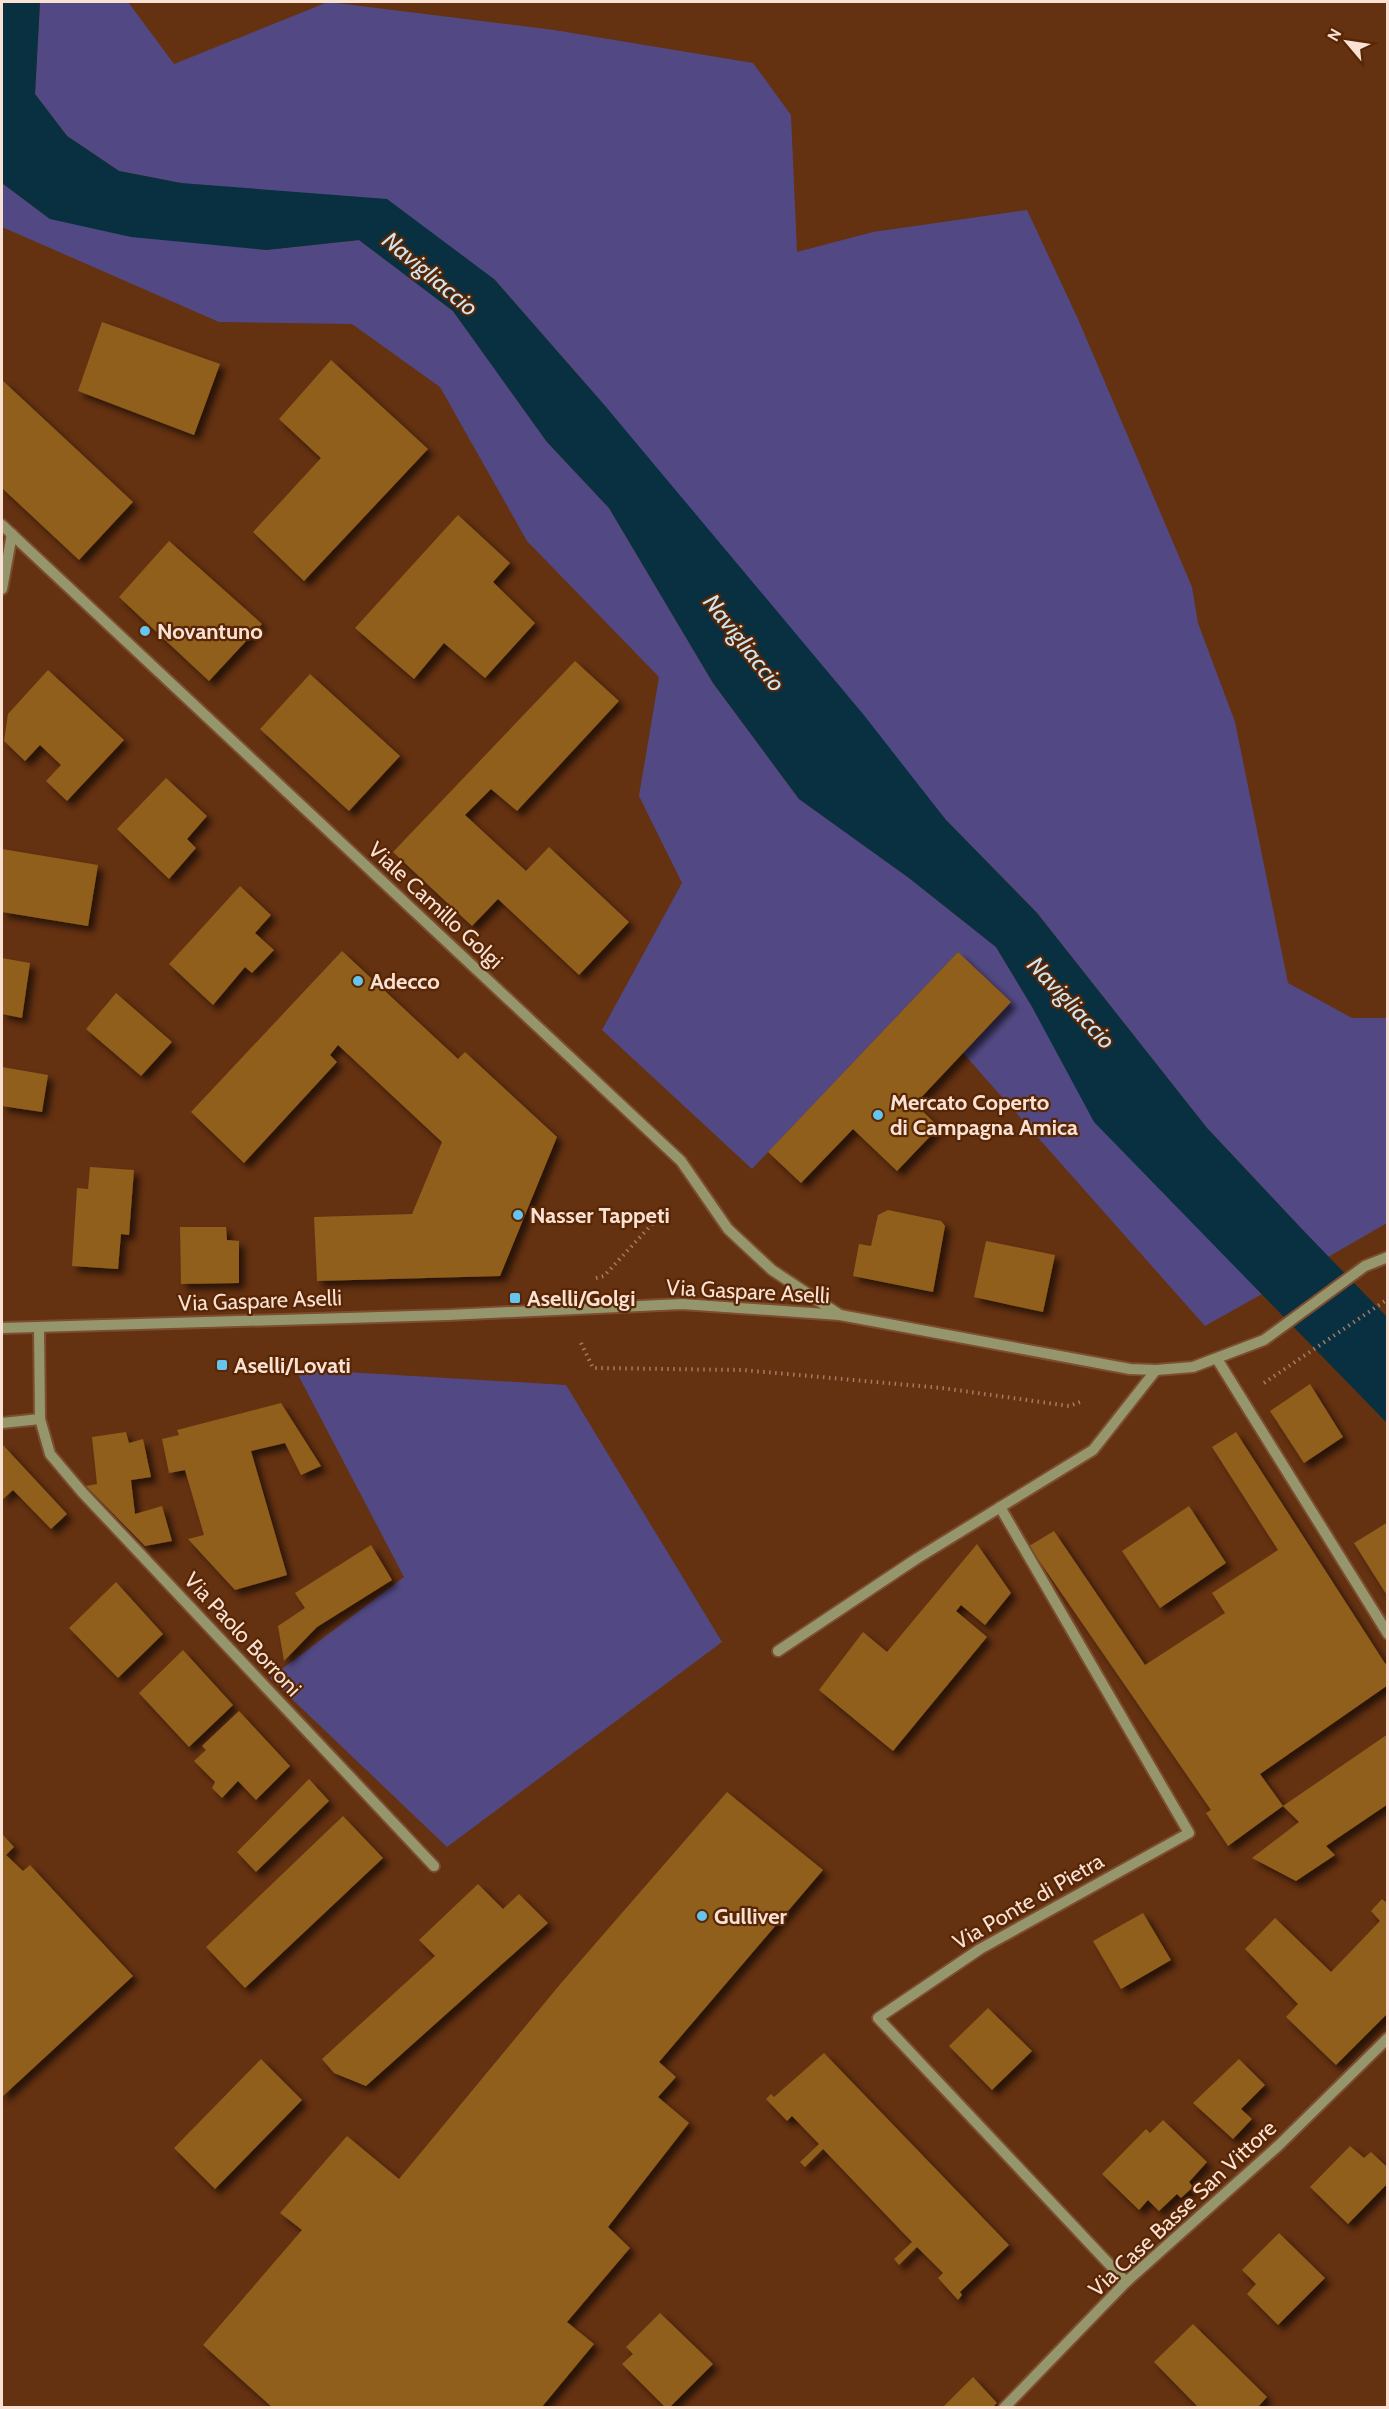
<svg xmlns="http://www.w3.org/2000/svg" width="1389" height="2409" viewBox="0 0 1389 2409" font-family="Cabin,sans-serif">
	<defs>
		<filter id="shadow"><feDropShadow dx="5.5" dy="5.5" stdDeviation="3" flood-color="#0009"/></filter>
	</defs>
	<rect width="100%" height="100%" fill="#643111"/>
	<g fill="#524984">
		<polygon points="40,2 128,2 174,64 328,2 554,30 753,63 791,115 797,252 873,232 1027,210 1078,319 1192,587 1198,623 1235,722 1288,983 1352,1018 1387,1018 1387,1223 1328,1257 1207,1128 1037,913 946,820 606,407 494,279 181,183 119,171 67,136 35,94"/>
		<polygon points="2,183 50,219 266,250 359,240 453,311 547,442 609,508 713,683 799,799 909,878 996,947 1031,1005 1203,1232 1262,1294 1205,1326 963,1053 1011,1002 958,952 752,1169 602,1030 682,883 639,796 659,677 527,541 440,387 352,324 219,322 2,227"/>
		<polygon points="295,1369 566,1385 722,1642 447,1847 270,1678 404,1577"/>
	</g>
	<polygon fill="#083040" points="2,2 40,2 35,94 67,136 119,171 181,183 387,199 494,279 606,407 863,714 946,820 1037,913 1207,1128 1299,1226 1387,1317 1387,1423 1094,1122 1031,1005 996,947 909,878 799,799 713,683 609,508 547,442 453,311 359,240 266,250 131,237 50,219 2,183"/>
	<g fill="#905e1d" filter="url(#shadow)">
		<polygon points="102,322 220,364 194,435 78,391"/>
		<polygon points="331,360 428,449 304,581 253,532 321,458 279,419"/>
		<polygon points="2,380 133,502 79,560 2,488"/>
		<polygon points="458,515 510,563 493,582 535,623 485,678 444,643 414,679 355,628"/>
		<polygon points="169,541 262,624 209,681 119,597"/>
		<polygon points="575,661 619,701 517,811 491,789 465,815 526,871 549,847 629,922 579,975 498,899 472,926 393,852"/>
		<polygon points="48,670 124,740 67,801 46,781 61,765 40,745 25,761 4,741 8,714"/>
		<polygon points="310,674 400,756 349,811 260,729"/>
		<polygon points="166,778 207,816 187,839 196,848 169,879 117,829"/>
		<polygon points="2,849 98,865 88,926 2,912"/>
		<polygon points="240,886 271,915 255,933 274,950 252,973 245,967 213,1005 169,964"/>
		<polygon points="342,951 458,1059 465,1052 557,1137 500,1276 317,1281 314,1217 412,1214 442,1142 338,1045 330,1055 337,1062 244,1163 191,1112"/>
		<polygon points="958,952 1011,1002 915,1104 939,1127 897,1171 853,1129 801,1183 768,1152"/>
		<polygon points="2,958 30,963 22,1018 2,1014"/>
		<polygon points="116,993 172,1042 141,1076 86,1029"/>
		<polygon points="2,1067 48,1075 42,1112 2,1106"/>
		<polygon points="90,1167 134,1170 129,1235 121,1234 118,1269 72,1266 77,1188 88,1189"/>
		<polygon points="888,1210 941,1221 945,1226 933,1292 853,1276 859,1244 871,1246 878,1215"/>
		<polygon points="180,1227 226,1227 227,1240 239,1241 239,1283 181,1284"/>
		<polygon points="986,1241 1055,1255 1043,1312 974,1297"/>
		<polygon points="1310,1384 1343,1437 1304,1463 1270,1411"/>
		<polygon points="281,1403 321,1466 301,1475 285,1443 251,1451 287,1575 235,1590 188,1539 204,1535 185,1470 169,1473 162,1439 179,1435 177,1430"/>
		<polygon points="126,1432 129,1443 143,1439 151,1477 131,1480 135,1514 162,1506 172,1541 145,1546 86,1486 97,1484 92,1437"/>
		<polygon points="1236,1432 1388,1668 1388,1685 1260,1774 1283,1806 1228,1846 1206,1813 1211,1810 1029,1546 1054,1531 1145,1665 1225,1613 1212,1593 1278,1550 1212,1447"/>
		<polygon points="2,1444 67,1514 51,1529 13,1490 2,1500"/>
		<polygon points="1189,1506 1226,1563 1160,1608 1122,1551"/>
		<polygon points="1388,1522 1388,1597 1354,1543"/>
		<polygon points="977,1544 1011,1593 985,1625 961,1605 956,1611 987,1637 893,1751 819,1690 863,1632 887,1652"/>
		<polygon points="371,1545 392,1580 317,1627 284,1661 278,1626 305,1608 295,1593"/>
		<polygon points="116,1582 163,1634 118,1678 69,1628"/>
		<polygon points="183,1650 233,1705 189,1747 139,1693"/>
		<polygon points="239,1711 290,1766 256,1800 238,1781 222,1798 212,1788 215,1782 194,1761 206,1750 202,1746"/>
		<polygon points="1388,1734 1388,1804 1326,1846 1335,1855 1296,1881 1252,1858 1299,1822 1283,1806"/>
		<polygon points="309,1779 329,1801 256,1872 237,1852"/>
		<polygon points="727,1792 823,1870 659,2062 676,2077 658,2097 689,2123 608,2227 630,2248 567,2322 594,2344 541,2408 273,2408 203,2345 302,2230 280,2213 347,2136 399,2179 562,1982"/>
		<polygon points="343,1816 383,1858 245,1988 206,1947"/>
		<polygon points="2,1834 14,1847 6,1855 23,1871 30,1865 133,1976 2,2097"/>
		<polygon points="478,1884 503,1909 519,1894 548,1923 366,2086 334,2073 322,2059 435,1956 419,1940"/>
		<polygon points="1382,1899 1388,1904 1388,2013 1336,2065 1286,2017 1298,2004 1245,1949 1275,1918 1331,1972 1380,1921 1371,1911"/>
		<polygon points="1143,1913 1171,1960 1121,1989 1093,1941"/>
		<polygon points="988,2008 1032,2051 992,2090 949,2046"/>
		<polygon points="824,2053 1009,2245 960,2292 962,2295 958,2300 938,2278 943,2273 917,2247 899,2265 894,2259 912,2242 823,2149 805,2167 800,2162 819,2144 792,2116 787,2121 766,2099 771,2094 774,2097"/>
		<polygon points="261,2059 302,2100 215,2189 174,2148"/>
		<polygon points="1239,2059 1265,2085 1241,2109 1252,2119 1233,2139 1193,2103"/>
		<polygon points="1163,2120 1207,2162 1189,2182 1193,2187 1181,2198 1177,2194 1159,2211 1148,2200 1139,2210 1102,2174 1146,2129 1150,2133"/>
		<polygon points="1350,2146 1364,2158 1371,2152 1388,2168 1388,2183 1348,2224 1310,2187"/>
		<polygon points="1279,2233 1325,2278 1278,2325 1247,2294 1256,2284 1242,2270"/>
		<polygon points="660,2313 713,2364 669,2408 666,2408 622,2364 633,2354 626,2347"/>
		<polygon points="1193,2324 1267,2397 1257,2408 1199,2408 1154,2362"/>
		<polygon points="973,2377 997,2403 992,2408 942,2408"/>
	</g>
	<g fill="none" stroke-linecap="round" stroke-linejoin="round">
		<defs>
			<g id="minor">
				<polyline points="2,525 681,1161 728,1229 772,1270 840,1315"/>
				<polyline points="2,589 12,534"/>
				<polyline points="2,1328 448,1315 682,1304 840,1315 1130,1369 1156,1370 1193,1367 1264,1340 1365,1266 1388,1257"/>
				<polyline points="1217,1359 1388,1634"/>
				<polyline points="40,1419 50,1454 82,1492 434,1866"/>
				<polyline points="2,1423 40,1419 39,1328"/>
				<polyline points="1000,1507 1189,1833 980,1949 878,2018 1126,2282"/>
				<polyline points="778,1651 916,1559 1093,1450 1156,1370"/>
				<polyline points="1004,2408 1126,2282 1278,2146 1388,2038"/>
			</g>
		</defs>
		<use href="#minor" stroke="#7c4d30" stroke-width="14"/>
		<g stroke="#a47c64" stroke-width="4" stroke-dasharray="1.5 4.5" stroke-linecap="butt">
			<polyline points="596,1278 604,1276 667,1208"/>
			<polyline points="581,1343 593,1368 743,1370 942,1388 1069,1406 1080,1402"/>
			<polyline points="1264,1383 1388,1299"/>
		</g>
		<use href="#minor" stroke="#96966d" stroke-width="10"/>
	</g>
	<g fill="#65c5ee" stroke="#582604" stroke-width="2">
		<circle cx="145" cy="631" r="6"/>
		<circle cx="358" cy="981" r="6"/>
		<circle cx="878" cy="1115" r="6"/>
		<circle cx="518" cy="1215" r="6"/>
		<rect x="509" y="1292" width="12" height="12" rx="3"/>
		<rect x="216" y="1359" width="12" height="12" rx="3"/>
		<circle cx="702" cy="1916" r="6"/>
	</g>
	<g text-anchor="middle" stroke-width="4.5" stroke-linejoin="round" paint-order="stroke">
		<g font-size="22" font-weight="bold" fill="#f9e1d4" stroke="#582604" text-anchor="start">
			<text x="157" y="639">Novantuno</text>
			<text x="370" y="989">Adecco</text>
			<text x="890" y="1110">Mercato Coperto<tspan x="890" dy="25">di Campagna Amica</tspan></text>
			<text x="530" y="1223">Nasser Tappeti</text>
			<text x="527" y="1306">Aselli/Golgi</text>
			<text x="234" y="1373">Aselli/Lovati</text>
			<text x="714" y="1924">Gulliver</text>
		</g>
		<g font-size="22" fill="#f9e1d4" stroke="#582604">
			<text transform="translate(436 905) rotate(43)" y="8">Viale Camillo Golgi</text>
			<text transform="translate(748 1291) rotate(3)" y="8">Via Gaspare Aselli</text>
			<text transform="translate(260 1300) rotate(-2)" y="8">Via Gaspare Aselli</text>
			<text transform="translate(243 1634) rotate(47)" y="8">Via Paolo Borroni</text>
			<text transform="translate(1028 1901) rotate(-30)" y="8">Via Ponte di Pietra</text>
			<text transform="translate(1182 2208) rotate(-43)" y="8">Via Case Basse San Vittore</text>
		</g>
		<g font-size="24" font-style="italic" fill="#cde6f2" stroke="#582604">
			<text transform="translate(430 274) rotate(40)" y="8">Navigliaccio</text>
			<text transform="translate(744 643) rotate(52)" y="8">Navigliaccio</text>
			<text transform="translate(1071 1003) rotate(47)" y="8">Navigliaccio</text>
		</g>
	</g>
	<rect width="1389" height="2409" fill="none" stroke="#f9e1d4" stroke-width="6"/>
	<g transform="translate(1347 42) rotate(299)" stroke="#582604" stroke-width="4.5" paint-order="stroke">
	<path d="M0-4.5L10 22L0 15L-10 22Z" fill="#f9e1d4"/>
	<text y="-9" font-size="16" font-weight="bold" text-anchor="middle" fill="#f9e1d4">N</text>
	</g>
</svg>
